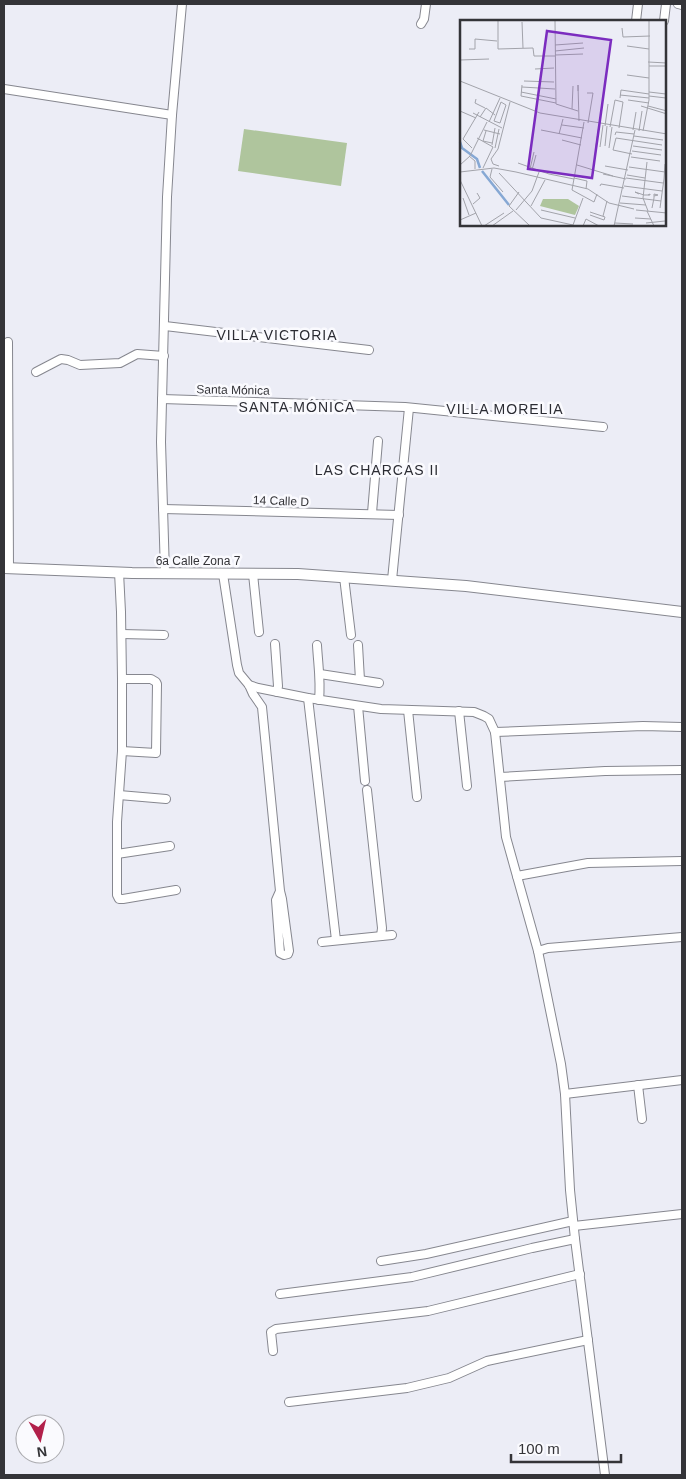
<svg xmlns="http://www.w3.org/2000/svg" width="686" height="1479" viewBox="0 0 686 1479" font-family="Arial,sans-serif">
	<rect width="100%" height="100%" fill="#ecedf6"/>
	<polygon fill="#afc59d" points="244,129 347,143 341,186 238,171"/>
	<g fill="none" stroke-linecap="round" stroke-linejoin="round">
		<defs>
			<g id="minor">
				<polyline points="678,4 682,5"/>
				<polyline points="636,21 638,4"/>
				<polyline points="664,21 666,4"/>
				<polyline points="421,24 424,19 426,4"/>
				<polyline points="4,89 172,115"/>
				<polyline points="165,326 369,350"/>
				<polyline points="8,342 9,568"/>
				<polyline points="36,372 61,359 68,360 80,365 120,363 137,354 164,356"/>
				<polyline points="162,399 405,407 603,427"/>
				<polyline points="163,509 399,515"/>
				<polyline points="372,513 378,441"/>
				<polyline points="119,572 121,612 122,679 122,751 117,822 117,895 119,899 123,899 176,890"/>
				<polyline points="165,573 161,442 167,197 172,115 182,4"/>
				<polyline points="223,574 237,665 239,673 249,685 253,694 262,707 280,891 282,899 289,951 288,954 284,955 280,953 276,900 280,891"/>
				<polyline points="253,574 259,632"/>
				<polyline points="344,577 351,635"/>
				<polyline points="392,580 409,408"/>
				<polyline points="122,634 164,635"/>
				<polyline points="275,644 278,686 277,692"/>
				<path d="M 317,645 C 318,664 321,681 319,700"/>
				<polyline points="358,645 360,680"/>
				<polyline points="320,674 379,683"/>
				<polyline points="249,685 258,688 308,698 381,709 474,712 484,716 489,719 495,732 506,837 538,951 561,1064 565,1094 570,1190 575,1239 605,1475"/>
				<polyline points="308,698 336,940"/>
				<polyline points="358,706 365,781"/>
				<polyline points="408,710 417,797"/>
				<polyline points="459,711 467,786"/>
				<polyline points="495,732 643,726 682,727"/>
				<polyline points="122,751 156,753 157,684 156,682 151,679 122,679"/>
				<polyline points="500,777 605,771 682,770"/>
				<polyline points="367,790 382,928 381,936"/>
				<polyline points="119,795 166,799"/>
				<polyline points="117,854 170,846"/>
				<polyline points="517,876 588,863 682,861"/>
				<polyline points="322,942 392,935"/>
				<polyline points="538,951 548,948 682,937"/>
				<polyline points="638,1085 642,1119"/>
				<polyline points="565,1094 682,1080"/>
				<polyline points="574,1226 682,1214"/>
				<polyline points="381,1261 426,1254 573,1221"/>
				<polyline points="280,1294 412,1277 532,1248 575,1239"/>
				<polyline points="273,1351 271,1332 276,1329 428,1311 580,1274"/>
				<polyline points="289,1402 407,1388 449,1378 487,1361 588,1340"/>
			</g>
			<polyline id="tertiary" points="4,568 132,573 298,574 466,586 682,612"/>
		</defs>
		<use href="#minor" stroke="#86878f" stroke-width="10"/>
		<use href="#tertiary" stroke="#86878f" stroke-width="12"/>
		<use href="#minor" stroke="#fff" stroke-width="8"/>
		<use href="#tertiary" stroke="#fff" stroke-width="10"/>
	</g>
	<g text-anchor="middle" stroke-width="5" stroke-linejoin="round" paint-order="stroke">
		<g font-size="12" fill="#343438" stroke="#fafafe">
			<text transform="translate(233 390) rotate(1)" y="4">Santa Mónica</text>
			<text transform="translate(281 501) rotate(2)" y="4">14 Calle D</text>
			<text x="198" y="565">6a Calle Zona 7</text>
		</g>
		<g font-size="14" letter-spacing="1" fill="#2b2c33" stroke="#fafafe">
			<text x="277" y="340">VILLA VICTORIA</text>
			<text x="297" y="412">SANTA MÓNICA</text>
			<text x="505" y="414">VILLA MORELIA</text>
			<text x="377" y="475">LAS CHARCAS II</text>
		</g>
	</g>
	<g transform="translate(460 20)">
		<rect width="206" height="206" fill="#ecedf6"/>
		<path d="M 83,179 L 108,179 L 119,186 L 115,195 L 80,186 Z" fill="#afc59d"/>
		<path fill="none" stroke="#86a8d4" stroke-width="2.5" d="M 0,122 L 2,128 L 17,139 L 20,148M 22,151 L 49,185"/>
		<path fill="none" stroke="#a2a3aa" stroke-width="1" d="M 38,1 L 38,29 L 73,28 L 74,36 L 95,36M 95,1 L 96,84 L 118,91M 62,2 L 63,28M 162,8 L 163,17 L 190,16M 95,25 L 123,23M 167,26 L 189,29M 9,29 L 15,29 L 15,19 L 37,21M 95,31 L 124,28M 95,35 L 123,34M 0,40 L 29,39M 188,42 L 207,43M 189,46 L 207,46M 75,49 L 94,48M 167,55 L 189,58M 0,61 L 80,93 L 207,114M 64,61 L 94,62M 62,65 L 61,76 L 96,83M 62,67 L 95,69M 118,71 L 118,65 L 119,101M 61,72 L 96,79M 189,72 L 206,74M 127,73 L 133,73 L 128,103M 160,75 L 189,78M 189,76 L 206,78M 160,78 L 161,70 L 189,74M 16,79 L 15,83 L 25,88M 155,80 L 163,82 L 159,108M 168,80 L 189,83M 41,82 L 46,85 L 40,103 L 34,101 ZM 181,86 L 207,94M 188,86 L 207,91M 112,89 L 113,66M 0,91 L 16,98M 13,93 L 42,108M 20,97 L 26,88 L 35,95M 29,102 L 40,78M 124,102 L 112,170 L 134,182 L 137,174M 102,105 L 124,108M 145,106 L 148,84M 150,107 L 155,80M 24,110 L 40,114M 81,110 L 122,118M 173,110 L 176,92M 26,111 L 23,121 L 32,123M 179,111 L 182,91M 183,111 L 189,80 L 189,1M 99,114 L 103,99M 155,115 L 156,112 L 174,114M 174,116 L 203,120M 17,118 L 33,127 L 23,148M 102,120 L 121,125M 32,125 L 35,108M 136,126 L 139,105M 145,126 L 147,106M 173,126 L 202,130M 140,127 L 143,105M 12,128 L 3,119 L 19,92M 35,128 L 39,109M 149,128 L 152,107M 172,131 L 201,135M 172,134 L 153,130 L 156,118 L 202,125M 9,136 L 15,141 L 15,149M 171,137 L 200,141M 187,142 L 183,178 L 188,191M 58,143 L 89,154 L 114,159M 0,145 L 10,136 L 27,102M 117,145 L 153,156M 39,146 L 33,144 L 31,139 L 38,129 L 50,82M 145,146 L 168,150M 169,147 L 205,152M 32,149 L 30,157 L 43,172M 70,149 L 74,132M 72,150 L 76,135M 0,152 L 34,148 L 56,152 L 128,169 L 149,183 L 174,189M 39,153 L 81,198 L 113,205M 143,154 L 166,159M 167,155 L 185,158M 114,158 L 127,161 L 126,169M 166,158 L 203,163M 204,159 L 205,144M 0,160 L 22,206M 140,166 L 141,164 L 164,168M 164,166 L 202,171M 59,172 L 49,186 L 70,206M 179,174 L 175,172 L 184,175 L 190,175 L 190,174 L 188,175M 162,176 L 201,181M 3,178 L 9,195M 160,183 L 186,185M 13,184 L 20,178 L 17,173M 71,186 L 85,160M 192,188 L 194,178 L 194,174 L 198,175 L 194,176M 200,188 L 204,159M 56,190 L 72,171 L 79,152M 81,190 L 115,198M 176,190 L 207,193M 187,191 L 194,206M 130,192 L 145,197 L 144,200 L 130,195M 143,196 L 147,181M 175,198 L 191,199M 0,200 L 16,193M 155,203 L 173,204M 186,203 L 205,201M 113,205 L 123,178M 24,206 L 44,193M 32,206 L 53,191M 123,206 L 126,199 L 139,206M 154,206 L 175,110"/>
		<path fill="#7b2cbf" fill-opacity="0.15" stroke="#7b2cbf" stroke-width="2.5" d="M 87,11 L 151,20 L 132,158 L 68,149 Z"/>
		<rect width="206" height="206" fill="none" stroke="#343438" stroke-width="2.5"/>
	</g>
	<rect width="686" height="1479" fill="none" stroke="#343438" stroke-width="10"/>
	<g transform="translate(40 1439) rotate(172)"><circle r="24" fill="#fafafe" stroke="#ababaf"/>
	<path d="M0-4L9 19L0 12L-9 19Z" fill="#b2204b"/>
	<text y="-8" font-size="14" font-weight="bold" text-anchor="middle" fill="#343438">N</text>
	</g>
	<path d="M511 1454v8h110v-8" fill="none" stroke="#343438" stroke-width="2.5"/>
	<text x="518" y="1454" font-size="15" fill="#343438" stroke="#fafafe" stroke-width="4" paint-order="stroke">100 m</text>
</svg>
